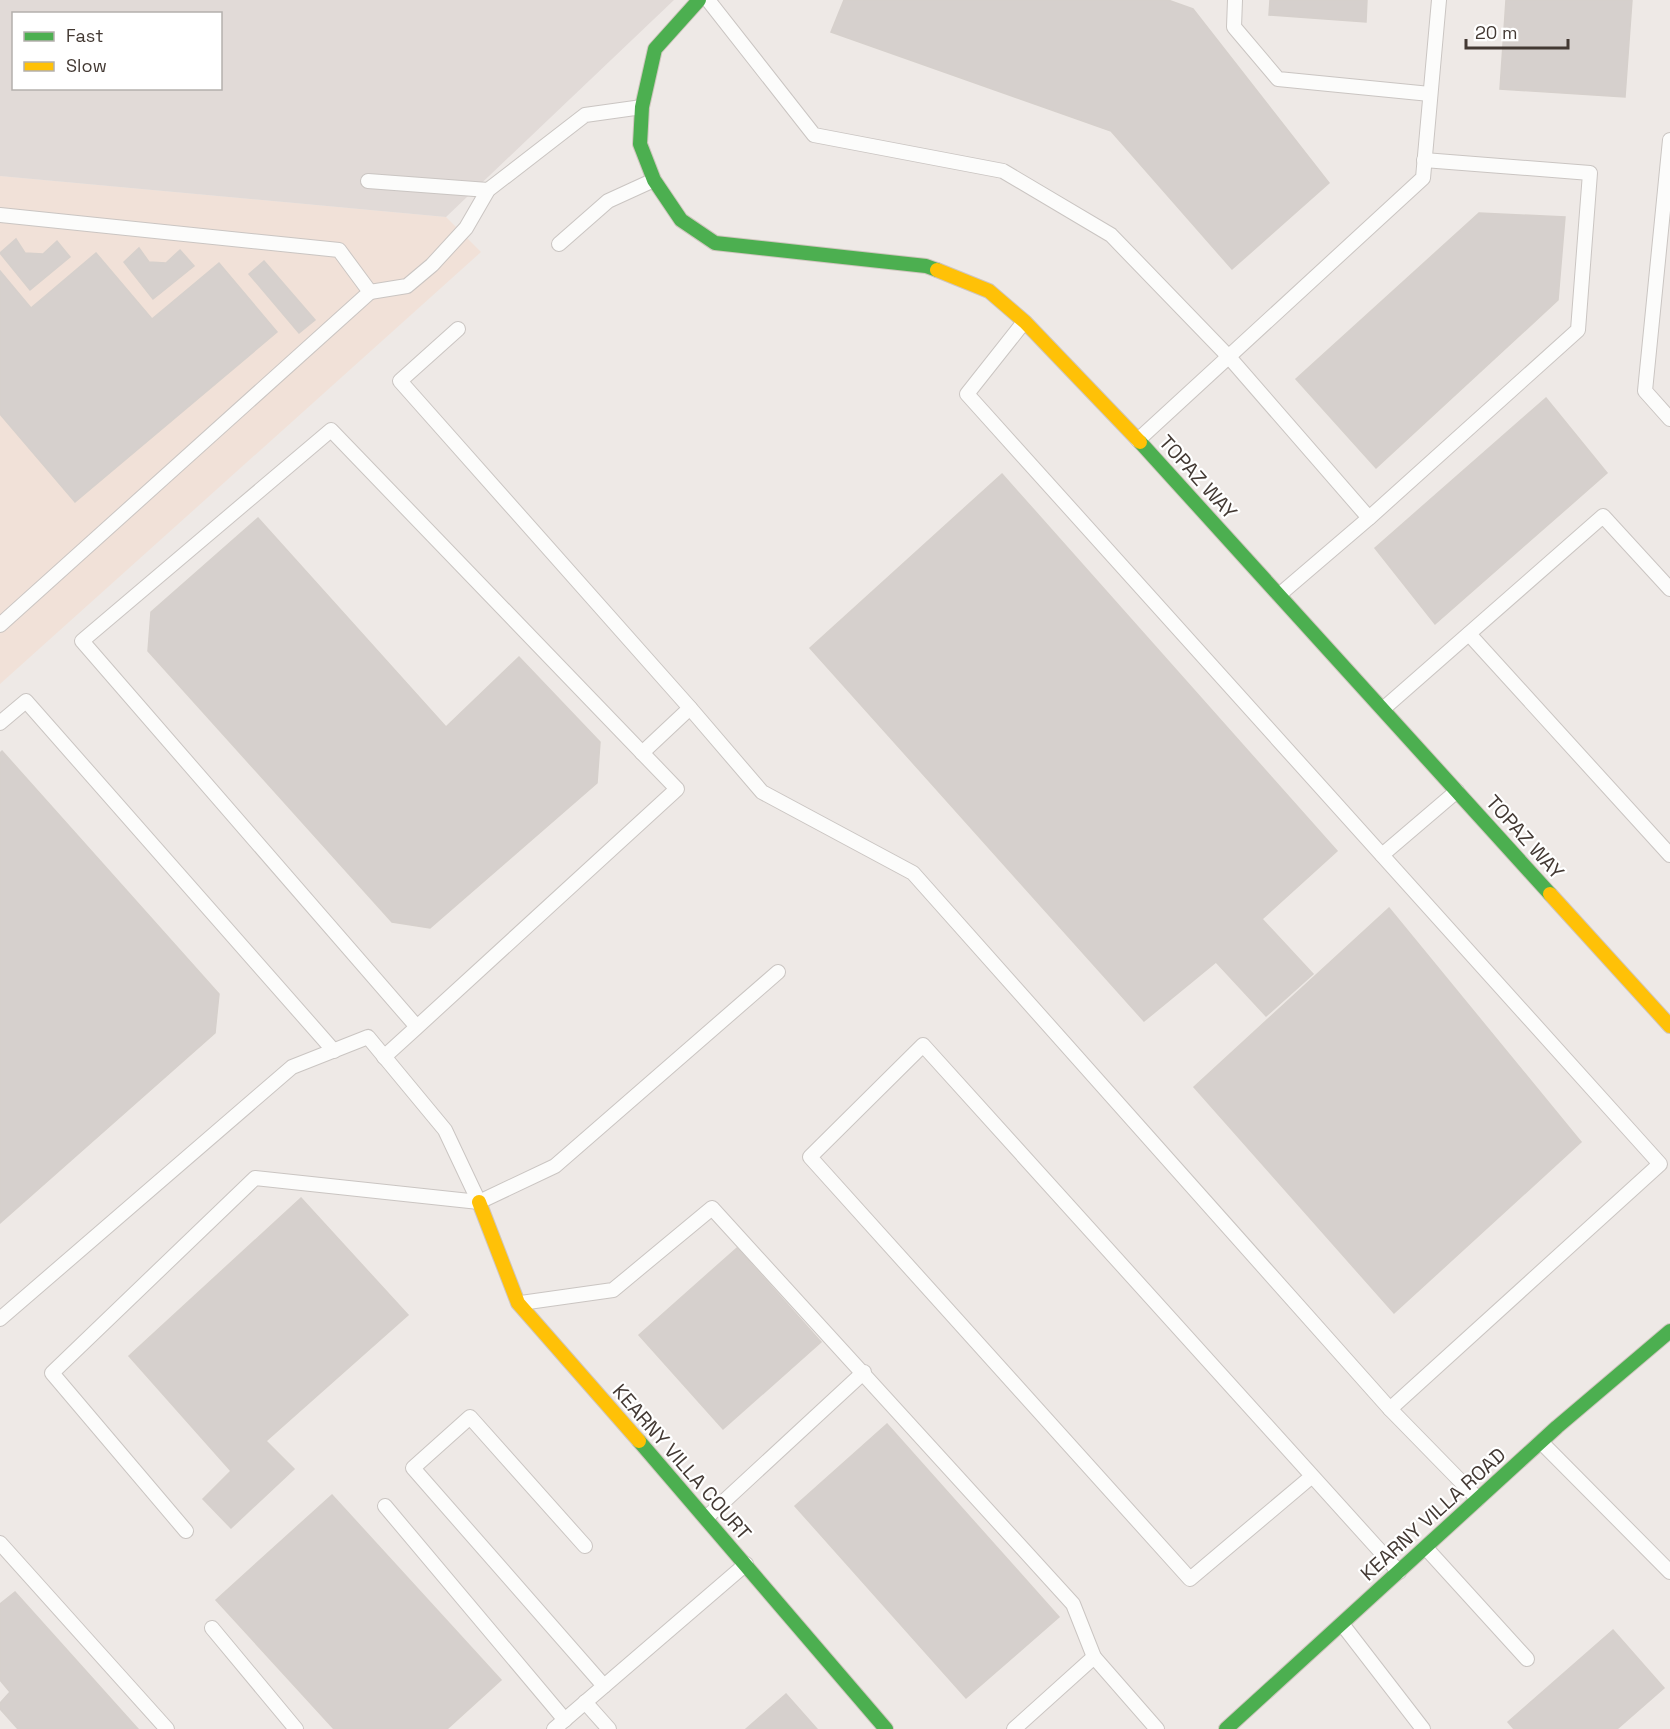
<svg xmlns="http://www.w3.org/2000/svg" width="1670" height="1729" viewBox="0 0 1670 1729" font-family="'Space Grotesk',sans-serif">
	<rect width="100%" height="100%" fill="#eee9e6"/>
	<polygon fill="#f1e1d8" points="0,176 446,217 481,252 0,684"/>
	<path fill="#e1dad7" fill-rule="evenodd" d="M 0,0 L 674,0 L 446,217 L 0,176 ZM 14,14 L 220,14 L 220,88 L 14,88 Z"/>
	<g fill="#d6d0cd" stroke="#d6d0cc" stroke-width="1.5">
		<polygon points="844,0 1168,0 1193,9 1329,183 1232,269 1111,131 831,32"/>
		<polygon points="1270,0 1367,0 1366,22 1269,15"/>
		<polygon points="1506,0 1632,0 1625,97 1500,89"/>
		<polygon points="1479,213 1565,217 1558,300 1376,468 1296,379"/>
		<polygon points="16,239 25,253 43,254 57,241 70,257 30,290 0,253"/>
		<polygon points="139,248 149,262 166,263 180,250 194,266 153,299 124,262"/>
		<polygon points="96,253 152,319 219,263 277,332 75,502 0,414 0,271 31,308"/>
		<polygon points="264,261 315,320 299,333 249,274"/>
		<polygon points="1546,398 1607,473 1435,624 1375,548"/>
		<polygon points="1002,474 1337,851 1262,919 1313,974 1266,1016 1216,962 1144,1021 810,648"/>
		<polygon points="258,518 446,727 519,657 600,742 597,783 430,928 392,922 148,651 151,612"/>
		<polygon points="2,751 219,994 215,1033 0,1223 0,753"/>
		<polygon points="1389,908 1581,1142 1394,1313 1194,1087"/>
		<polygon points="301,1198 408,1315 266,1441 294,1469 231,1528 203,1499 231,1471 129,1356"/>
		<polygon points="737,1248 821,1342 723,1429 639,1335"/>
		<polygon points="887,1424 1059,1617 966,1698 795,1506"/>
		<polygon points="332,1495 501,1680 447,1729 334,1729 216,1600"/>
		<polygon points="15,1592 138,1729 18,1729 0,1709 0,1703 10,1692 0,1680 0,1604"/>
		<polygon points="1613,1630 1664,1688 1617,1729 1514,1729 1508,1722"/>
		<polygon points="786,1694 817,1729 746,1729"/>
	</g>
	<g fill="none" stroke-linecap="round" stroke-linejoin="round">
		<defs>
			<g id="lane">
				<polyline points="708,0 814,135 1003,171 1111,235 1229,357 1369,518 1578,330 1590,173 1424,160"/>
				<polyline points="1235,0 1234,27 1278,79 1430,94"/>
				<polyline points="1670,140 1645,391 1670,419"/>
				<polyline points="368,181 488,190"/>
				<polyline points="0,215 339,250 370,292 0,625"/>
				<polyline points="559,244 608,201 654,180"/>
				<polyline points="370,292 407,286 432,265 466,228 488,190 585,115 642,107"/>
				<polyline points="1024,322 967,394 1660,1164 1390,1409"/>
				<polyline points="458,329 400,381 690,708 762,792 913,873 1390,1409 1478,1499"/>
				<polyline points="1138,440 1423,178 1439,0"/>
				<polyline points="1279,595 1369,518"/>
				<polyline points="1469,634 1670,855"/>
				<polyline points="1383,709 1603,516 1670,589"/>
				<polyline points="0,723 26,701 334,1051"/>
				<polyline points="642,753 690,708"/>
				<polyline points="1382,855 1457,791"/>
				<polyline points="384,1057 417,1027 677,789 331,430 82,641 417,1027"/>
				<polyline points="521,1303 613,1290 712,1208 1073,1604 1094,1657"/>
				<polyline points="0,1319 292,1067 368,1037 445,1130 479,1202"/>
				<polyline points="1541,1442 1670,1572"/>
				<polyline points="1311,1477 1190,1579 810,1157 923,1045 1399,1572"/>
				<polyline points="385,1506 565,1720"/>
				<polyline points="706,1518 864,1372"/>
				<polyline points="186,1531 52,1373 255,1178 479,1202 555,1166 778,972"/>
				<polyline points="0,1543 167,1729"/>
				<polyline points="585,1546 470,1417 413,1468 604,1686"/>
				<polyline points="1426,1548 1527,1659"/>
				<polyline points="1342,1624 1423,1729"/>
				<polyline points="212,1628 296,1729"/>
				<polyline points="585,1702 609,1729"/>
				<polyline points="554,1729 746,1564"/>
				<polyline points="1014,1729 1094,1657 1157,1729"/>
			</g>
			<g id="fast">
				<polyline points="699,0 655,49 642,107 640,144 654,180 681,220 715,243 926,266 937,270"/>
				<polyline points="1140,442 1550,894"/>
				<polyline points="639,1441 886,1729"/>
				<polyline points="1226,1729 1557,1427 1670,1331"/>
			</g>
			<g id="slow">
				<polyline points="937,270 989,291 1025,322 1140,442"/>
				<polyline points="1550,894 1670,1026"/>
				<polyline points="479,1202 518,1303 639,1441"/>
			</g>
		</defs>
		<use href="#lane" stroke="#cac5c2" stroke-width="16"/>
		<use href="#fast" stroke="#cfc6be" stroke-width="16"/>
		<use href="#slow" stroke="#cfc6be" stroke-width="16"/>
		<use href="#lane" stroke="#fcfcfb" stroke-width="14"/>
		<use href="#fast" stroke="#4caf50" stroke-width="14"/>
		<use href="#slow" stroke="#ffc107" stroke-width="14"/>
	</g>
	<g text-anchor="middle" stroke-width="4.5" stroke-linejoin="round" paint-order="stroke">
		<g font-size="20" fill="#433933" stroke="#fff">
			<text transform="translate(1198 477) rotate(48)" y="7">TOPAZ WAY</text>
			<text transform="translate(1525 837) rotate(48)" y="7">TOPAZ WAY</text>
			<text transform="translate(682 1462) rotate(49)" y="7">KEARNY VILLA COURT</text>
			<text transform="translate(1433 1514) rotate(-42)" y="7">KEARNY VILLA ROAD</text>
		</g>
	</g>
	<rect x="12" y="12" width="210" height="78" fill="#ffffff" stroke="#b4b0ad" stroke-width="1.5"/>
	<rect x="24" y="32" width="30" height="9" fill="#4caf50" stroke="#b4b0ad" stroke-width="1.5"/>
	<text x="66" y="42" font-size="18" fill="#433933">Fast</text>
	<rect x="24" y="62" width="30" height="9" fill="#ffc107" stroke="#b4b0ad" stroke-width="1.5"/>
	<text x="66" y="72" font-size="18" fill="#433933">Slow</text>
	<path d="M1466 39v9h102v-9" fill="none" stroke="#433933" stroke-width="3"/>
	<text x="1475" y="39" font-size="18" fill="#433933" stroke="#ffffff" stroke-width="4.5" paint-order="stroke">20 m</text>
</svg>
